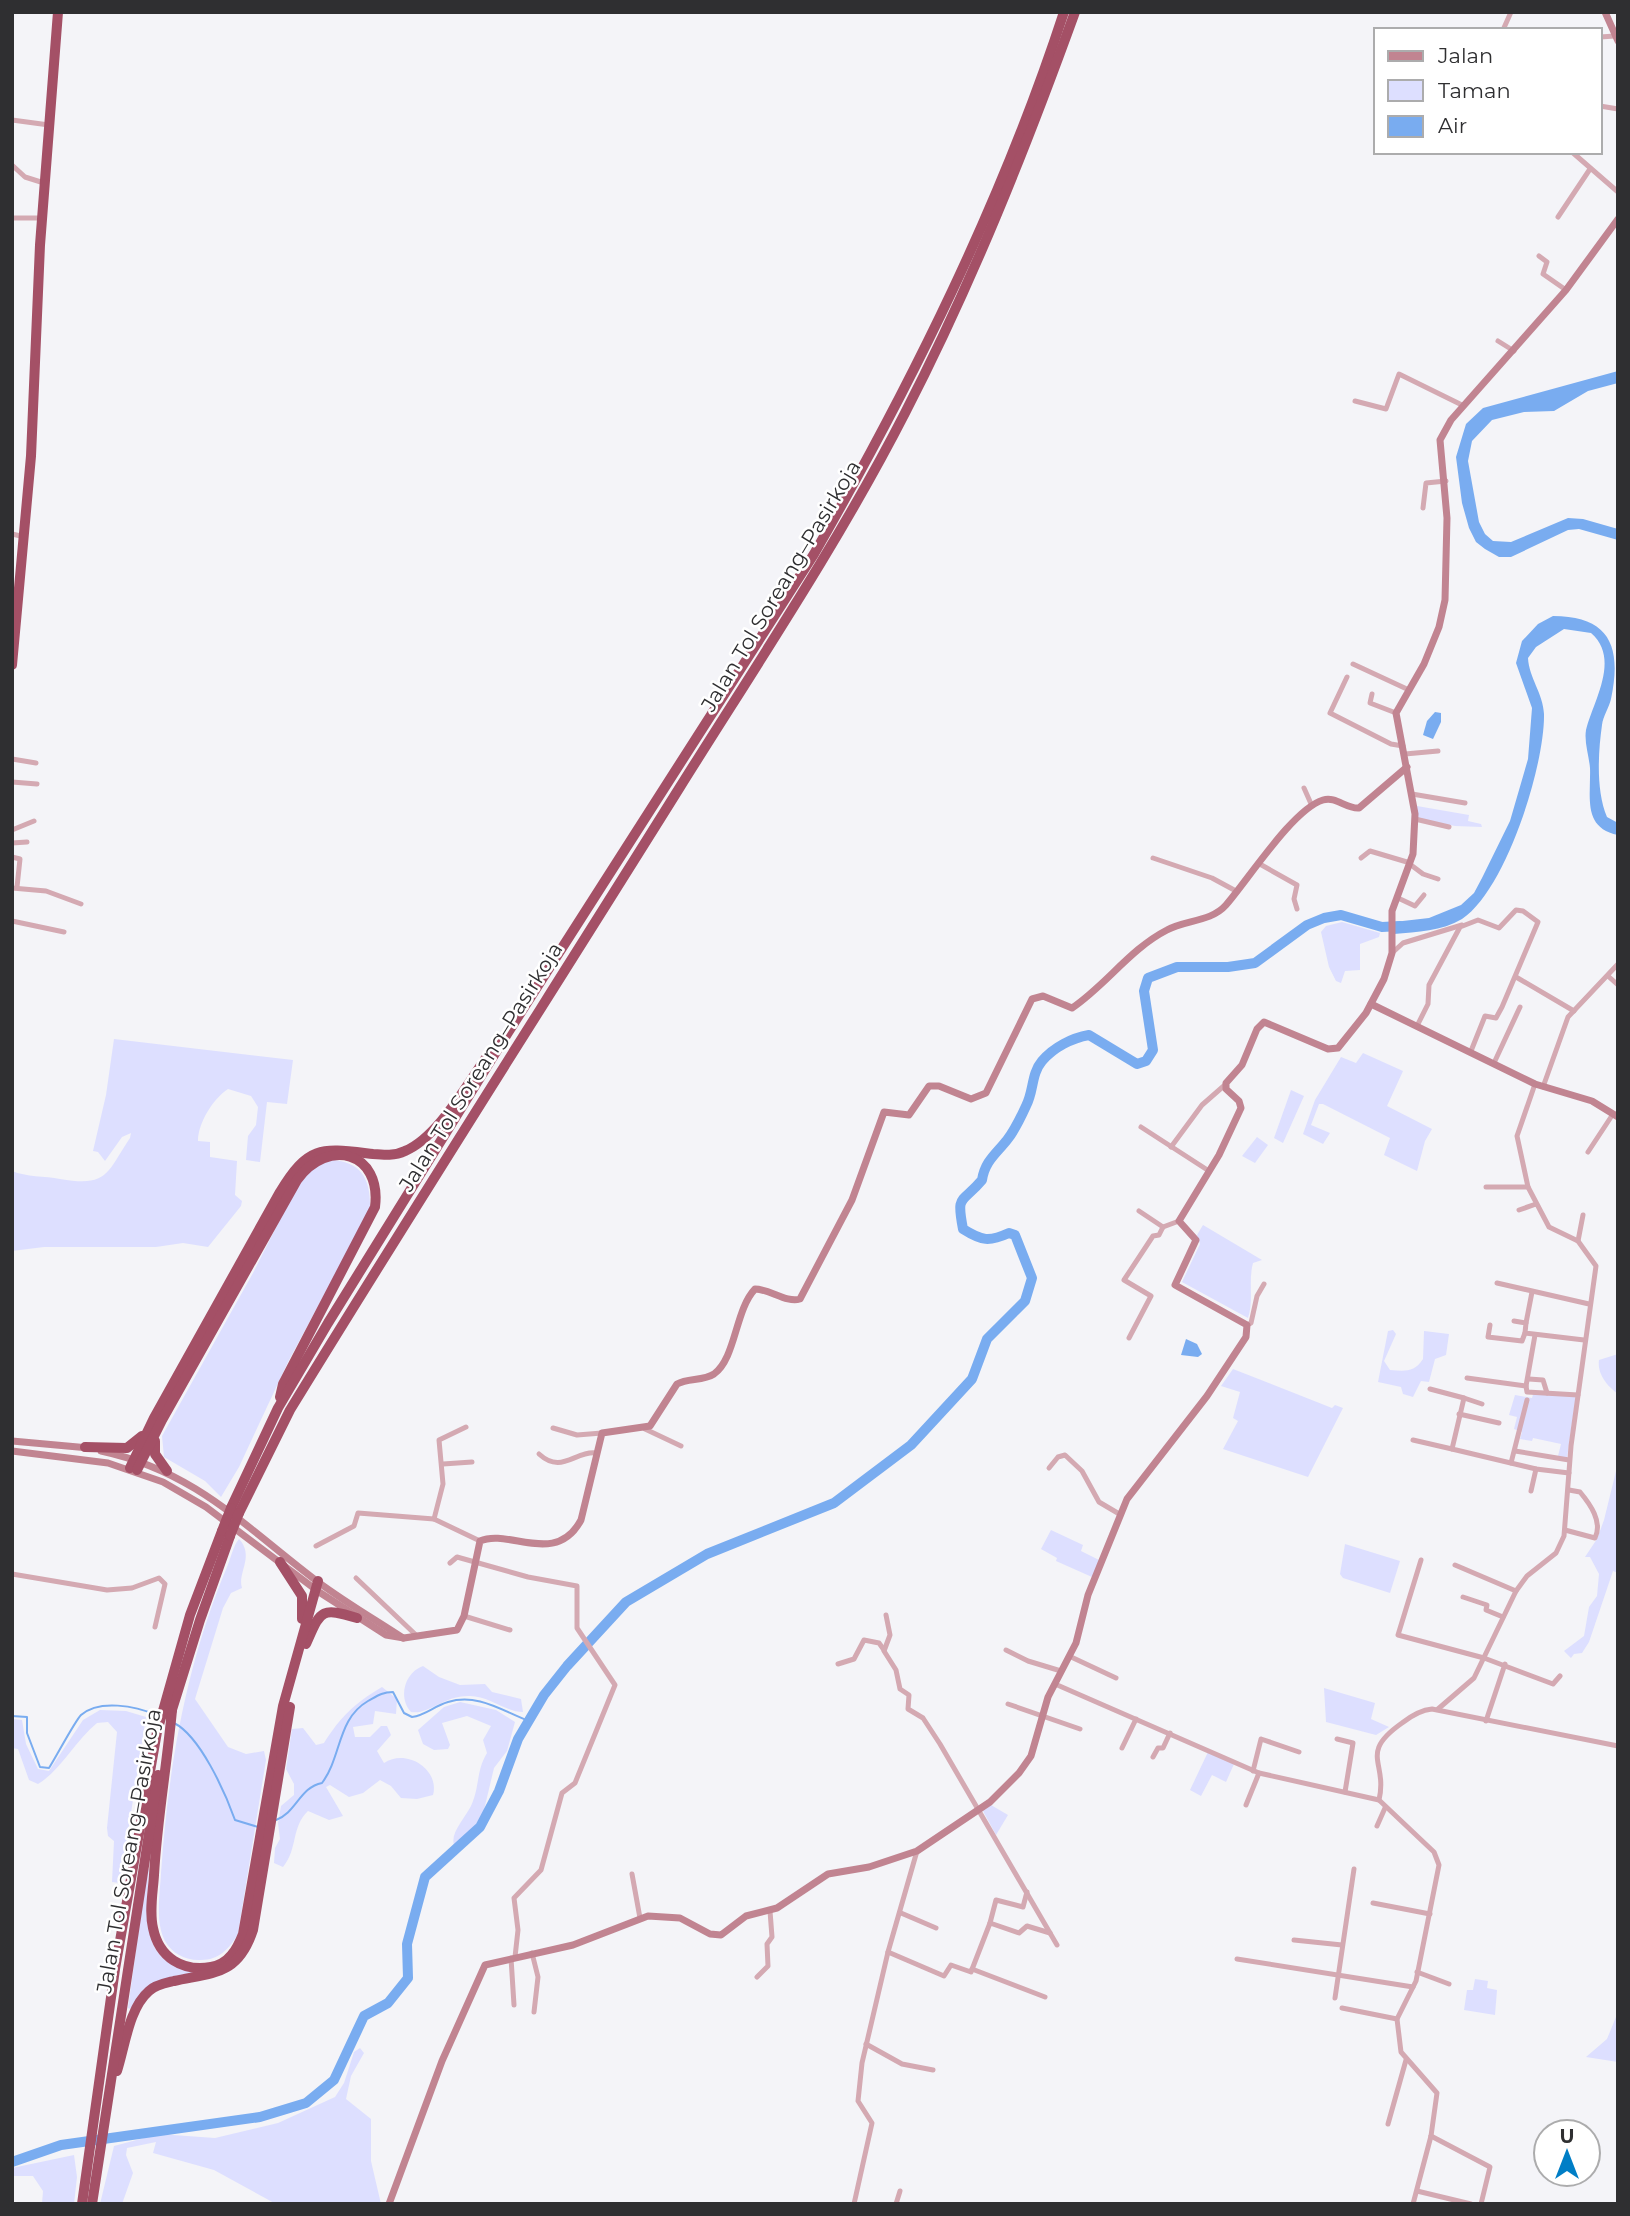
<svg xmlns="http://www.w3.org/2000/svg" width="1630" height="2216" viewBox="0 0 1630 2216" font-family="Montserrat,sans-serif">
	<rect width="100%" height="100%" fill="#f4f4f8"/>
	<g fill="#dddfff">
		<polygon points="1417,806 1469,815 1468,821 1481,824 1482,827 1455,826 1417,818"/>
		<polygon points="1342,922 1380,933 1379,937 1360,944 1360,970 1345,971 1341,983 1336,981 1329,967 1321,932 1326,926"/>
		<path d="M 114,1039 L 293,1060 L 287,1104 L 267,1102 L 260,1162 L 246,1160 L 248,1136 L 256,1125 L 258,1107 L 251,1096 L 228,1089 C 213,1099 198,1123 198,1141 L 210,1142 L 210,1157 L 237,1161 L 235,1195 L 242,1201 L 241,1206 L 208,1247 L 183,1243 L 156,1247 L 44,1247 L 12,1251 L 12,1171 C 26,1177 45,1176 60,1179 C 108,1187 106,1174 130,1138 L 131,1133 L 122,1137 L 105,1161 L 98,1152 L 93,1151 L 106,1095 Z"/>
		<polygon points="1363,1053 1403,1071 1387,1106 1432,1129 1425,1141 1417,1171 1384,1155 1390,1138 1323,1104 1319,1104 1311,1125 1330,1133 1323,1144 1303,1134 1315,1100 1341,1057 1356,1063"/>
		<polygon points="1291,1090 1304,1096 1283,1143 1274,1138"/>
		<polygon points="1257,1137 1268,1145 1255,1163 1242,1156"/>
		<path d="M 330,1160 C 362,1161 371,1180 370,1209 L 288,1362 L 239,1467 L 221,1497 L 205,1481 L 164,1457 L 162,1436 L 253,1273 L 301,1178 L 318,1163 Z"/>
		<path d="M 1203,1225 L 1262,1260 L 1253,1263 C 1248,1281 1254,1300 1248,1318 L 1182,1282 L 1200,1244 L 1197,1235 Z"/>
		<path d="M 1393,1330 L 1396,1334 L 1384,1361 L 1390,1370 C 1404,1371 1414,1373 1423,1359 L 1424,1331 L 1449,1334 L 1446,1355 L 1435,1359 L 1429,1382 L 1421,1381 L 1413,1397 L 1403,1394 L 1401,1387 L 1378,1382 L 1388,1331 Z"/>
		<path d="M 1618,1354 L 1618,1394 C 1607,1386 1597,1374 1599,1360 Z"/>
		<polygon points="1233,1369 1332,1408 1335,1405 1343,1408 1308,1477 1223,1449 1238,1421 1233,1418 1240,1392 1221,1386"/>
		<polygon points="1534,1391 1576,1395 1567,1458 1558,1456 1561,1444 1533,1438 1532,1441 1520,1439 1522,1432 1514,1429 1517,1417 1509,1415 1515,1395 1532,1398"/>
		<polygon points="1618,1463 1618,1573 1613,1571 1589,1642 1582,1653 1574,1654 1571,1658 1564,1651 1584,1636 1589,1607 1597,1596 1599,1574 1590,1557 1585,1557 1597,1539 1604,1520"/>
		<polygon points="1051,1530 1083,1545 1081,1551 1099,1560 1092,1577 1056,1561 1057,1558 1041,1549"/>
		<path d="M 239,1539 C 255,1556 237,1573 242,1588 L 231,1593 L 223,1608 L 195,1699 L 228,1747 L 246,1754 L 264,1751 L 266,1760 L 238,1934 C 229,1949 219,1960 201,1960 C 187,1961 172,1954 165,1941 C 155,1923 160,1893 161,1873 C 168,1769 186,1664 227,1567 C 231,1558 233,1546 239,1539 Z"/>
		<polygon points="1345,1544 1400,1561 1390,1593 1343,1578 1340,1574"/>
		<path d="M 423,1666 L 439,1677 L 460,1685 L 485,1684 L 492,1692 L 521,1699 L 523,1712 C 506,1712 489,1696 470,1696 C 444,1695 429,1715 411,1712 C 398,1698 404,1673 423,1666 Z"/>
		<path d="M 382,1687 L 397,1699 L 396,1714 L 375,1711 L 373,1724 L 353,1727 L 355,1737 L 370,1737 L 381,1726 L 387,1726 L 391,1735 L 377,1751 L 384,1763 C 407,1748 440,1770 433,1795 L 417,1799 L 401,1798 L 391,1786 L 380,1780 L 363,1793 L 349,1797 L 330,1785 L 326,1787 L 343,1816 L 329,1820 L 308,1811 C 291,1827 298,1849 283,1867 L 274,1863 L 275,1848 L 280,1839 L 278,1823 L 281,1806 L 294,1795 L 294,1784 L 286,1769 L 292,1729 L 303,1728 L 316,1745 L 324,1743 C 341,1716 355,1703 382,1687 Z"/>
		<polygon points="1324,1688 1375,1703 1371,1719 1389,1727 1376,1735 1326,1722"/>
		<path d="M 460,1702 L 496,1710 L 515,1722 L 507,1751 L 494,1768 L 484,1810 L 473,1829 L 454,1845 C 450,1833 465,1818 471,1806 C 480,1786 476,1771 487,1753 L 483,1740 L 491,1726 L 467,1716 L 442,1723 L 450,1745 L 448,1749 L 434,1750 L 423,1744 L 418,1730 L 444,1707 Z"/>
		<path d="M 100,1710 L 126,1711 L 146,1717 L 120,1883 L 112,1882 L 114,1841 L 108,1836 L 107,1828 L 117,1732 L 108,1722 L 97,1723 C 75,1741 61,1770 38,1784 L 29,1780 L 18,1749 L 12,1748 L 12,1719 L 22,1720 L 26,1744 L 38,1769 L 49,1771 L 83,1720 Z"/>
		<polygon points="1208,1752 1234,1764 1226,1782 1212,1775 1201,1796 1190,1790"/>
		<polygon points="991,1805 1008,1815 996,1835 983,1811"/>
		<path d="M 147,1869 L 149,1869 C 146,1921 139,1971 207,1971 C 171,1977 151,1975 131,2009 L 128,2008 Z"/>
		<polygon points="1475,1979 1488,1981 1487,1988 1497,1990 1495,2015 1464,2010 1467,1990 1473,1990"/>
		<polygon points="1618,2012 1618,2062 1586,2057 1607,2039"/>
		<polygon points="360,2048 364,2053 351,2076 346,2099 371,2119 371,2161 381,2204 276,2204 214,2170 153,2153 156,2142 127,2148 126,2155 133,2173 122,2204 100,2204 114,2146 159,2134 215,2138 278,2123 335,2097 344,2083 354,2052"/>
		<polygon points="74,2155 77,2177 74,2204 42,2204 43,2191 33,2176 12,2176 12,2168"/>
	</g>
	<g fill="#79acf0">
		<polygon points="1618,371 1618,383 1588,391 1554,411 1524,412 1492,420 1472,441 1468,461 1479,522 1485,534 1493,541 1511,542 1568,518 1583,519 1618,529 1618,540 1579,529 1568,530 1511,557 1499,557 1485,549 1476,542 1469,528 1462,503 1456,457 1466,424 1483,408"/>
		<path d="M 1553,616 C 1610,616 1622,647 1611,699 C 1609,708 1603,716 1602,725 C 1598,753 1596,791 1607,817 L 1618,823 L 1618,835 C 1582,828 1591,796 1590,768 C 1589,756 1584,742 1586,730 C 1593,701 1621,659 1591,633 L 1564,629 L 1536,647 L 1528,658 C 1529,678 1543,693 1544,714 C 1545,765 1506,890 1462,919 C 1442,931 1417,932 1394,934 L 1394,922 L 1429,918 L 1461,905 L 1474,893 L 1482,878 L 1510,821 L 1528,759 L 1532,708 L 1516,663 L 1522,641 L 1538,624 Z"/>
		<polygon points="1435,712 1441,713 1441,722 1433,739 1423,735 1427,721"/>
		<polygon points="1186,1339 1197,1344 1202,1354 1198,1357 1181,1355"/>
	</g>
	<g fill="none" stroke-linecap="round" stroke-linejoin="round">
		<g stroke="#79acf0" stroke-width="2">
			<path d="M 12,1716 L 27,1717 L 27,1733 L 40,1767 L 49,1768 C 56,1757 75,1721 81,1715 C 99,1699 136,1706 156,1715"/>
			<path d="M 174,1723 C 200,1736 225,1792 235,1820 L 258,1827"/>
			<path d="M 276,1820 C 296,1813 300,1787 322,1783 C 342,1756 337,1719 368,1701 C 377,1696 382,1692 393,1692 L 404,1713 L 412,1717 C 426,1715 434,1706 448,1702 C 478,1693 502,1711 529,1721"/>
		</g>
		<path stroke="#79acf0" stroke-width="10" d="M 12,2162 L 61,2145 L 260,2117 L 306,2103 L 334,2080 L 364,2016 L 388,2003 L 408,1978 L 407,1944 L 425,1877 L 480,1827 L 499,1791 L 518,1739 L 544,1695 L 567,1666 L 626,1602 L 707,1554 L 834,1503 L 911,1445 L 972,1379 L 987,1339 L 1025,1301 L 1032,1278 L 1015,1235 L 1009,1233 C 989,1242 982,1241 963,1229 C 956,1193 962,1204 982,1180 C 985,1161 996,1154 1007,1140 C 1015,1130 1021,1117 1026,1106 C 1034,1091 1031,1074 1042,1061 C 1054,1047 1072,1038 1089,1035 L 1137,1064 L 1146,1061 L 1153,1050 L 1144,991 L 1148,978 L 1177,967 L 1228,967 L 1255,963 L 1307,925 L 1324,918 L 1341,915 L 1382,927 L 1400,926"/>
		<g stroke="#d4a9b2" stroke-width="5">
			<polyline points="1503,30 1511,12"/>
			<polyline points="1600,37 1615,36"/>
			<polyline points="1600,106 1618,109"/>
			<polyline points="12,120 49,125"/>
			<polyline points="1572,152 1618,192"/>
			<polyline points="12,165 25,177 44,183"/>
			<polyline points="1558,217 1590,169"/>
			<polyline points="12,218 42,218"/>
			<polyline points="1539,256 1547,262 1543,274 1566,290"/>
			<polyline points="1498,341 1514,351"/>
			<polyline points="1355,401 1386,409 1399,374 1464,406"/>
			<polyline points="1423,508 1426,483 1446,481"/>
			<polyline points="12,534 25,537"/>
			<polyline points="1353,664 1409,690"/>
			<polyline points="1347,677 1330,713 1391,744 1403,746"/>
			<polyline points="1372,694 1370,703 1396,713"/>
			<polyline points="1405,754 1438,751"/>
			<polyline points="12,759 36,763"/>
			<polyline points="12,782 37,784"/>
			<polyline points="1304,788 1312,806"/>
			<polyline points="1412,794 1465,803"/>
			<polyline points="1415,819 1449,827"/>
			<polyline points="12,830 34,821"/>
			<polyline points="12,843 27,842"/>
			<polyline points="12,857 20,859 17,887"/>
			<polyline points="1153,858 1212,878 1236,891"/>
			<polyline points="1361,858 1370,851 1407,862 1423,874 1438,879"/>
			<polyline points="1258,863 1297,885 1294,899 1297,909"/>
			<polyline points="12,888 46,891 81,904"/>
			<polyline points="1398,898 1415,906 1424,895"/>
			<polyline points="12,921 64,932"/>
			<polyline points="1392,953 1403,943 1462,925"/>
			<polyline points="1608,976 1618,985"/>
			<polyline points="1516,977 1574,1011"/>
			<polyline points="1417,1026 1428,1004 1429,985 1460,927 1478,920 1499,928 1516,910 1523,911 1538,922 1502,1007 1496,1018 1485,1016 1471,1051"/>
			<polyline points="1494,1063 1520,1007"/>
			<polyline points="1543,1087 1568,1017 1618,964"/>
			<polyline points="1141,1127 1209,1171"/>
			<polyline points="1171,1147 1202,1105 1226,1084"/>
			<polyline points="1588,1152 1613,1114"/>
			<polyline points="1486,1187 1528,1187"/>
			<polyline points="1519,1210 1536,1204"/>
			<polyline points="1139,1211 1163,1227"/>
			<polyline points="1578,1241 1583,1215"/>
			<polyline points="1497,1283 1589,1304"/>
			<polyline points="1514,1321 1526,1323 1525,1333 1584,1340"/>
			<polyline points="1526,1323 1532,1292"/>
			<polyline points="1247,1325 1251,1323 1257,1296 1264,1284"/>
			<polyline points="1490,1325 1488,1337 1522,1341 1525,1333"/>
			<polyline points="1129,1338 1151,1296 1124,1280 1153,1236 1159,1235 1163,1227 1179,1221"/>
			<polyline points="1467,1378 1526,1386 1535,1335"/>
			<polyline points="1529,1379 1543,1380 1547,1393"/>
			<polyline points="1526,1386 1527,1392 1578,1395"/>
			<polyline points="1430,1389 1464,1398 1452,1449 1536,1469 1569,1473"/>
			<polyline points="1464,1398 1482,1404"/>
			<polyline points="1459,1414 1499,1423"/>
			<polyline points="553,1428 577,1435 602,1433"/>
			<polyline points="645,1429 681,1446"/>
			<polyline points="1413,1440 1452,1449"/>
			<polyline points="1515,1451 1569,1460"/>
			<path d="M 539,1454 C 562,1475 575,1450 597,1453"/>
			<polyline points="1511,1463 1527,1400"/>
			<polyline points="443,1464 472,1462"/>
			<polyline points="1049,1468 1058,1457 1065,1455 1082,1471 1099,1502 1121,1515"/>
			<polyline points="1531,1491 1536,1469"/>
			<polyline points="434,1519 443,1484 439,1440 466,1427"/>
			<path d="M 1565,1530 L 1595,1538 C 1603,1522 1590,1504 1580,1492 L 1569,1490"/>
			<polyline points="316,1546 354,1526 358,1513 434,1519 480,1541"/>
			<polyline points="1421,1560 1398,1635 1484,1658 1553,1684 1560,1676"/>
			<polyline points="450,1563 457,1557 528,1577 577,1586 577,1628 615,1685 575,1783 562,1793 541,1870 514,1898 518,1930 515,1957"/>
			<polyline points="1455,1565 1516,1591"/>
			<polyline points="12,1574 107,1590 132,1588 159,1578 165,1584 155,1627"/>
			<polyline points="356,1578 417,1636"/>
			<polyline points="1463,1597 1487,1605 1486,1610 1503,1617"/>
			<polyline points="886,1615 890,1635 884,1651 896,1670 900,1689 909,1695 908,1709 923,1718 940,1744 1057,1945"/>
			<polyline points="464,1616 510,1630"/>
			<polyline points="1006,1650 1028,1661 1061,1671"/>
			<polyline points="1069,1656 1116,1678"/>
			<polyline points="838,1664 854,1659 864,1640 879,1643 884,1650"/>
			<polyline points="1055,1684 1259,1773 1379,1800"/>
			<polyline points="1008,1704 1080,1729"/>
			<polyline points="1438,1709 1474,1678 1516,1591 1527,1576 1556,1553 1564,1536 1571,1446 1596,1266 1578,1241 1549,1227 1528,1187 1517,1136 1535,1084"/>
			<polyline points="1486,1721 1505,1664"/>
			<polyline points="1337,1739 1353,1743 1345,1792"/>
			<polyline points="1122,1748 1136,1719"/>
			<polyline points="1153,1757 1158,1748 1163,1748 1170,1733"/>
			<polyline points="1253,1771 1261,1739 1299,1752"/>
			<polyline points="1246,1805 1259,1773"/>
			<polyline points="1377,1826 1385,1808"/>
			<polyline points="632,1874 640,1918"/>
			<polyline points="1373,1903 1430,1914"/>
			<polyline points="901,1913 936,1928"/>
			<polyline points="990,1923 996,1900 1023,1907 1027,1892"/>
			<polyline points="1294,1940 1342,1945"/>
			<polyline points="888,1952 944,1976 951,1965 971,1972 990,1923 1019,1933 1027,1926 1050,1933"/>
			<polyline points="532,1953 538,1977 534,2012"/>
			<polyline points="511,1958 514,2005"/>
			<polyline points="1237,1959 1413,1987"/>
			<polyline points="972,1969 1045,1997"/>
			<polyline points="1417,1972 1449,1984"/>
			<polyline points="757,1977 768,1966 767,1944 772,1937 770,1911"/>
			<polyline points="1335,1998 1354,1869"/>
			<polyline points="1342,2008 1397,2019"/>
			<polyline points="866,2044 902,2064 933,2070"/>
			<polyline points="1388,2124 1406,2060"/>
			<polyline points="1431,2136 1490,2167 1481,2204"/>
			<polyline points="1417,2191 1471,2204"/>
			<polyline points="854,2204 872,2123 858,2101 862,2063 888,1952 917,1851"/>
			<polyline points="896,2204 900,2191"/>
			<path d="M 1413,2204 L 1431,2136 L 1437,2093 L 1401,2052 L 1397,2019 L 1416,1981 L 1439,1865 L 1434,1852 L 1379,1800 C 1388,1761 1358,1754 1402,1723 C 1411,1716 1420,1710 1432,1709 L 1618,1746"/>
		</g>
		<g stroke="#c18491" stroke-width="7">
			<polyline points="1605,12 1618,41"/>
			<polyline points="1371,1004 1535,1084 1592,1101 1618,1117"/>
			<polyline points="12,1441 89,1448"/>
			<path d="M 12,1451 L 108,1463 L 163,1482 L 206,1507 L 319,1592 L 386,1635 L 404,1638 L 457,1630 L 464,1616 L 480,1541 C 509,1528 556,1567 581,1520 L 602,1433 L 650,1426 L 677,1384 C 688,1378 703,1381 714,1374 C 736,1358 735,1310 755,1289 C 770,1289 786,1303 800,1299 L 852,1200 L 884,1112 L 909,1115 L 929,1086 L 939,1086 L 971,1099 L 986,1093 L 1032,999 L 1043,996 L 1072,1008 C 1106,985 1130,949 1167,930 C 1185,920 1211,922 1226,905 C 1248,880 1293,809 1323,800 C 1336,796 1346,809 1359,808 L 1407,767"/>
			<path d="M 101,1451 C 195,1471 244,1526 318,1582 C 345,1602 374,1619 403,1638"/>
			<polyline points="389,2204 442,2061 485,1965 573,1945 648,1916 680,1918 710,1934 721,1935 746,1916 777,1908 828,1874 869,1867 917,1851 990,1802 1019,1773 1031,1756 1048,1697 1076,1643 1088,1595 1127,1499 1207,1396 1246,1337 1247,1325 1175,1285 1196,1240 1179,1221 1219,1155 1241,1108 1239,1101 1226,1089 1226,1083 1242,1065 1257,1029 1264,1022 1328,1049 1338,1048 1366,1013 1384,979 1392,953 1392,911 1413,854 1415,814 1396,713 1424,664 1439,627 1445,600 1447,518 1440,440 1451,420 1566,290 1618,219"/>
		</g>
		<g stroke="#a45066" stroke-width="10">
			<polyline points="12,665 31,456 40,245 58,12"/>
			<polyline points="155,1441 155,1454 167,1471"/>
			<polyline points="85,1447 127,1448 142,1436"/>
			<path d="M 130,1468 L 154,1418 L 280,1192 C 309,1144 322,1148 373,1154 C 384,1155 395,1156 405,1151 C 437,1138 466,1086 486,1058"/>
			<path d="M 137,1470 L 162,1420 L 297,1180 C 328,1137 382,1152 375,1207 L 283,1384 L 280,1397"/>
			<path d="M 231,1508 L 278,1408 L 328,1323 L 507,1034 L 814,554 C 913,381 1002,202 1064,12"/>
			<path d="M 239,1513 L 290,1410 C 418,1201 550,995 680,787 C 757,664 839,542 905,413 C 972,283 1025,150 1075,12"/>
			<polyline points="280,1562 302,1596 302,1619"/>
			<path d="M 306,1644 C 321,1610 320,1607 357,1618"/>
			<path d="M 172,1710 C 167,1765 157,1820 154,1875 C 153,1892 149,1911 153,1928 C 159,1958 183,1972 211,1967 C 229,1964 237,1949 243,1934 L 283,1706 L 318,1581"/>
			<polyline points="170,1716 200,1620 230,1536"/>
			<path d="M 117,2071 C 125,2046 129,2008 149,1991 C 155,1985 166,1983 174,1981 C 215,1972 238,1975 253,1930 L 290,1707"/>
			<polyline points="82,2204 115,1969 157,1732 190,1615 222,1531"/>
			<polyline points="92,2204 158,1775"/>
		</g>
		<g stroke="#a45066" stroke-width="10">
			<polyline points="222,1531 231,1508"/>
			<polyline points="230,1536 239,1513"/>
		</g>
	</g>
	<g text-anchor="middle" stroke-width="5" stroke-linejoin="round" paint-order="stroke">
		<g font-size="21" fill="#2f2f31" stroke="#fff">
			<text transform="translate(781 586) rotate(-59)" y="7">Jalan Tol Soreang–Pasirkoja</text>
			<text transform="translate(481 1067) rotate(-58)" y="7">Jalan Tol Soreang–Pasirkoja</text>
			<text transform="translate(129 1851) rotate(-80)" y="7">Jalan Tol Soreang–Pasirkoja</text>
		</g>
	</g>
	<rect width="1630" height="2216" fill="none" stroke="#2f2f31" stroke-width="28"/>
	<rect x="1374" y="28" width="228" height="126" fill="#ffffff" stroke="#acacad" stroke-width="2"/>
	<rect x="1388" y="51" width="35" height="10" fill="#c18491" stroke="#acacad" stroke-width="2"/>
	<text x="1438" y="63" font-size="21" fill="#2f2f31">Jalan</text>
	<rect x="1388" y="80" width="35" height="21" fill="#dddfff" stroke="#acacad" stroke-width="2"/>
	<text x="1438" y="98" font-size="21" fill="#2f2f31">Taman</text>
	<rect x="1388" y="116" width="35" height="21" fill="#79acf0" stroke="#acacad" stroke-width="2"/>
	<text x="1438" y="133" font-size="21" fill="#2f2f31">Air</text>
	<g transform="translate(1567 2153)"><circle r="33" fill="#ffffff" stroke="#acacad" stroke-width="2"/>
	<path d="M0-5L12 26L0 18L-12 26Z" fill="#007ec6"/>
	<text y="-10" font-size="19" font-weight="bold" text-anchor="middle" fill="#2f2f31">U</text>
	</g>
</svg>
